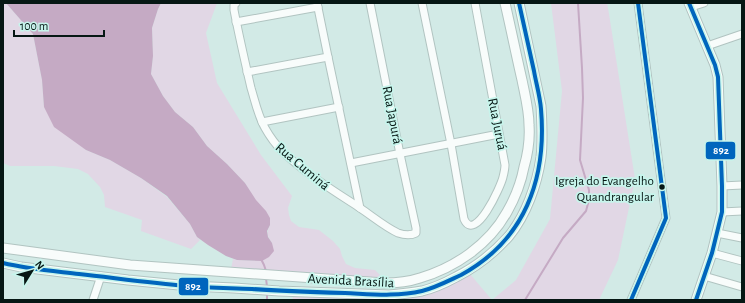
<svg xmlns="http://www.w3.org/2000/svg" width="745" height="303" viewBox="0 0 745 303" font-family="'Alegreya Sans',sans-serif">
	<rect width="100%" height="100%" fill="#d2eae6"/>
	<g fill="#e1d7e5">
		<polygon points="3,3 6,3 33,34 42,80 44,107 86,150 110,160 141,178 167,197 190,224 197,237 200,240 191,249 141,231 142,220 105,207 104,195 100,187 88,174 78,169 54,166 10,166 3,163"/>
		<path d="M 161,3 L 217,3 L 206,33 L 217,83 L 261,155 L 292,196 L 288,208 L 289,215 L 291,221 L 299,227 L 313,229 L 319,230 L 333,241 L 340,249 L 342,256 L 346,264 L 355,268 L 375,270 L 384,279 L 231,269 L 233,259 L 237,260 L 262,261 L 272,243 C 267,236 266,233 270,225 L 245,183 L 227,164 L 207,146 L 193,127 L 175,112 L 163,96 L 151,74 L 153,56 L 152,28 L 158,9 Z"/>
		<polygon points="551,3 607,3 609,14 635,179 618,260 599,300 388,300 434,292 470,274 492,300 516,280 550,219 562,91"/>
		<polygon points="292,295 386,300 293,300"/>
	</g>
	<polygon fill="#c5aac4" points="6,3 161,3 158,9 152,28 153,56 151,74 163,96 175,112 193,127 207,146 227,164 245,183 256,200 266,211 270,218 270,225 267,231 268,237 272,243 274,251 269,257 262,261 237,260 226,256 208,245 197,237 190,224 167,196 141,178 110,160 86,150 54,127 44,107 42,80 33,34"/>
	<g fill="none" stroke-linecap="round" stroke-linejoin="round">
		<g stroke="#c5aac4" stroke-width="2">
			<polyline points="261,259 264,265 266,271"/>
			<polyline points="266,278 267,287"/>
			<polyline points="267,294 267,300"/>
			<polyline points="525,300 563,238 586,211 589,200 589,190 580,160 583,98 582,68 578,3"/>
		</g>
		<defs>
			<g id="minor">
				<path d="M 236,3 L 234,5 L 234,10 C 239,36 245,62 251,88 C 255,101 258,116 265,128 C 270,137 276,145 283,152 C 306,174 334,191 360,208 C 372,216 385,227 398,233 C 404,235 410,236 416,233 L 416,228 L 400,154 L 370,3"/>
				<polyline points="317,3 328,57 360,208"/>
				<path d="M 422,3 L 451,144 L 464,219 C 475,244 501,186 503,177 C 504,173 505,169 505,165 L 475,3"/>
				<polyline points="691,7 704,3"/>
				<polyline points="236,22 318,7"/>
				<polyline points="707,46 742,34"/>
				<polyline points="247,72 328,57"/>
				<polyline points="262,122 339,107"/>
				<polyline points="351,163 499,134"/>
				<polyline points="722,186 742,185"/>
				<polyline points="722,212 742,211"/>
				<polyline points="717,233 742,238"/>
				<polyline points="712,253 742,261"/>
				<polyline points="704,276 742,287"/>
				<polyline points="93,300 101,276"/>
				<polyline points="631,300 666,218 638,3"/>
			</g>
			<g id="tertiary">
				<polyline points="689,3 707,46 715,65 718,77 722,186 722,212 712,253 696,300"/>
				<path d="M 3,248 L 130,265 L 384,283 C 396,283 408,282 420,278 C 454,268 489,245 507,212 C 515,198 521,183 524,167 C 528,153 530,139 529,125 C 529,110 525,95 522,80 C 516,54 511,29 505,3"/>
				<path d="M 3,263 L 21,267 L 128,280 L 189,286 L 234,288 L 279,291 L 389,295 C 400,294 411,293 422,291 C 434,288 445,283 456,277 C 476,267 494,253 509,236 C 526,215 537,185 541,157 C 543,140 542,123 541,106 L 519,3"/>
			</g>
		</defs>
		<use href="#minor" stroke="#b1c4c1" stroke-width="9"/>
		<use href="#tertiary" stroke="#b1c4c1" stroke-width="11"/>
		<use href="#minor" stroke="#f8fcfb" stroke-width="7"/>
		<use href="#tertiary" stroke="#f8fcfb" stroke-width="9"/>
		<defs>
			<g id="bus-1">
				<polyline points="689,3 715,65 718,77 722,186 722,212 712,253 696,300"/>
				<path d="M 3,263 C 28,269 54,271 79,274 C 115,278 151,283 187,286 C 208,288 230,288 252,289 C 283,291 314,292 345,293 C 370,294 396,297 422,291 C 435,288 448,281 461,275 C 525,240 547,179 541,109 C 540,96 536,83 534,71 C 529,48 524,26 519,3"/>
				<polyline points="631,300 666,218 638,3"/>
			</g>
		</defs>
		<use href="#bus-1" stroke="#c7f5ec" stroke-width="7"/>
		<use href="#bus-1" stroke="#0065bd" stroke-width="4"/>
	</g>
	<circle fill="#061714" stroke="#c7f5ec" stroke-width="1.5" cx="662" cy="187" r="3.5"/>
	<g text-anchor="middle" stroke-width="3.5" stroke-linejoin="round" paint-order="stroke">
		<g font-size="13" fill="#061714" stroke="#c7f5ec" text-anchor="end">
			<text x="654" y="185">Igreja do Evangelho<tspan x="654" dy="16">Quandrangular</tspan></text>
		</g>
		<g font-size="14" fill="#061714" stroke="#c7f5ec">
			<text transform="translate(393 115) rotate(79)" y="5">Rua Japurá</text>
			<text transform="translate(498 124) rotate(79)" y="5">Rua Juruá</text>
			<text transform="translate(303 166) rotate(40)" y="5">Rua Cuminá</text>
			<text transform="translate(351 280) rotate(3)" y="5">Avenida Brasília</text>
		</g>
	</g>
	<g stroke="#c7f5ec" stroke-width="1.5">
		<rect x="705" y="141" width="31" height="19" rx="4" fill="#0065bd"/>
		<rect x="178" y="277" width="31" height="19" rx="4" fill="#0065bd"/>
	</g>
	<g font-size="11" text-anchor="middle" font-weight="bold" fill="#fff">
		<text x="721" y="154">892</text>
		<text x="193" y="290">892</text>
	</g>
	<rect width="745" height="303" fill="none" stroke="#061714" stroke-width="8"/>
	<g transform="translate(32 271) rotate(53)" stroke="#c7f5ec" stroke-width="3" paint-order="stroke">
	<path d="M0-3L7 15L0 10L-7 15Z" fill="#061714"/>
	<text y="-6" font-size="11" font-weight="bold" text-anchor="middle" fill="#061714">N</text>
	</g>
	<path d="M14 30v6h90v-6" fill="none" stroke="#061714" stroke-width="2"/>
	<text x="20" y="30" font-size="12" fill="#061714" stroke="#c7f5ec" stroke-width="3" paint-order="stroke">100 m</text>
</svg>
